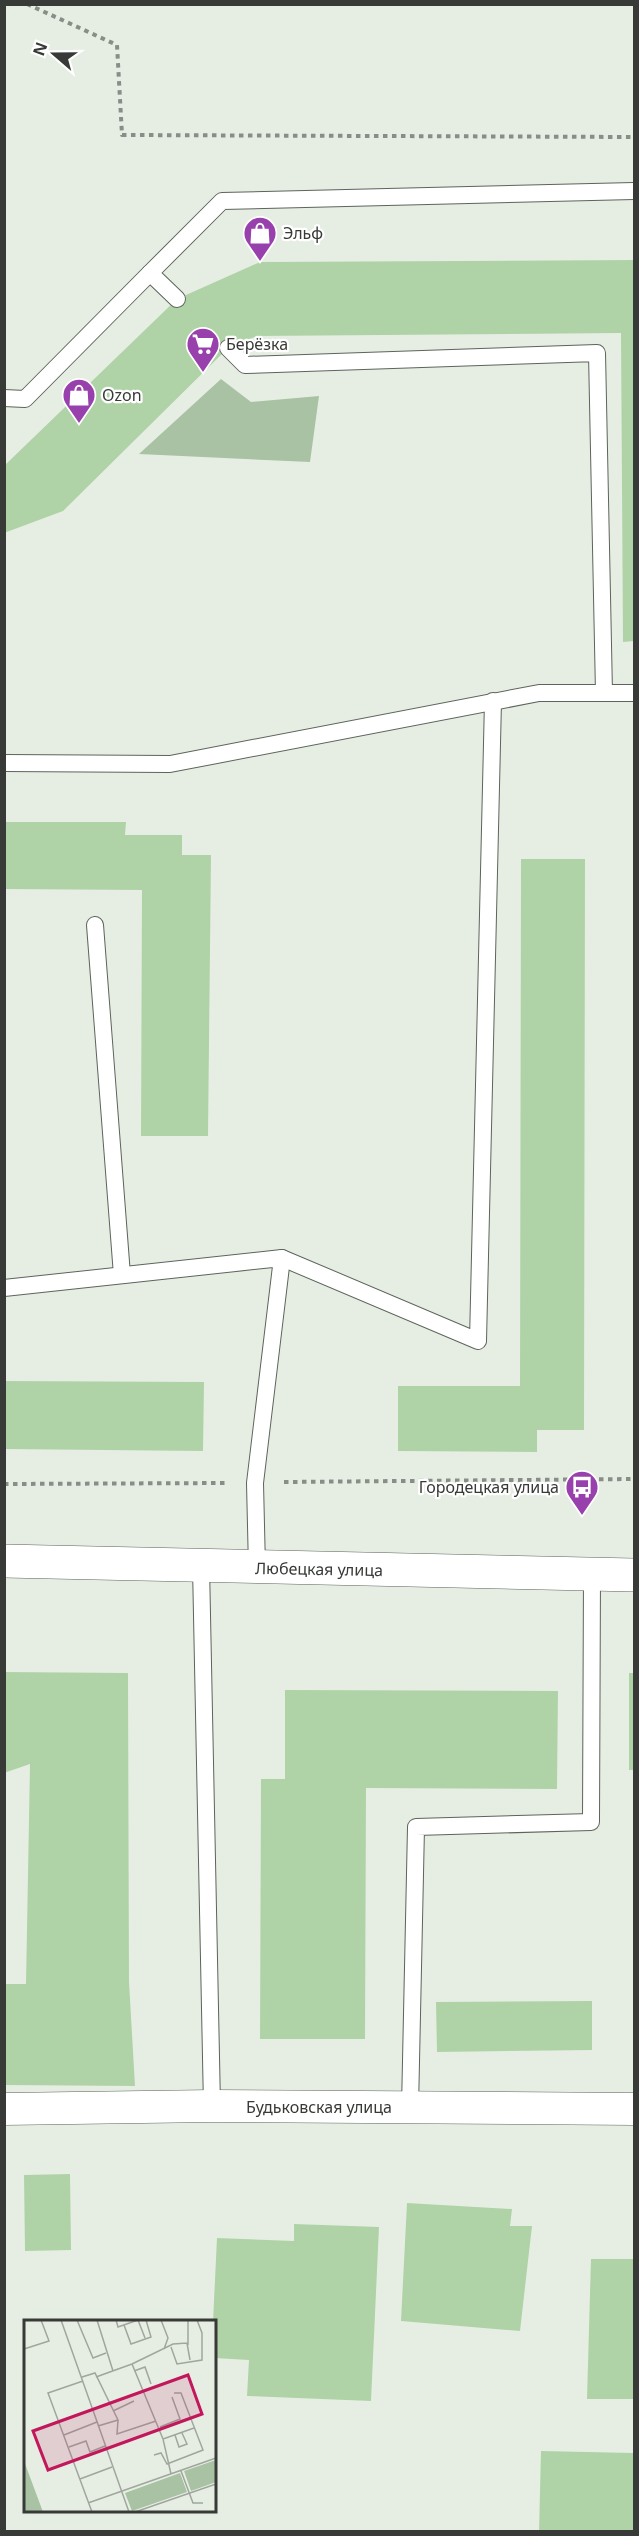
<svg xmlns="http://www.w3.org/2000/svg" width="639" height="2536" viewBox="0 0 639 2536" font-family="'Noto Sans',sans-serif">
	<rect width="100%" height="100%" fill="#e6eee4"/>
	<polygon fill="#a8c2a3" points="221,379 251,402 319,396 310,462 139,454"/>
	<g fill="#afd3a7">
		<polygon points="634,260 634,641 623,642 621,333 257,336 228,348 63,511 4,533 4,466 177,299 260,262"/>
		<polygon points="4,822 126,822 125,835 182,835 182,855 211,855 208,1136 141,1136 142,890 4,889"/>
		<polygon points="521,859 585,859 584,1430 537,1430 537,1452 398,1451 398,1386 520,1386"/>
		<polygon points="4,1381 204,1382 203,1451 4,1449"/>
		<polygon points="4,1672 128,1673 129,1982 135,2086 4,2085 4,1984 26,1984 30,1764 4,1773"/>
		<rect x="629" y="1673" width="5" height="97"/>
		<polygon points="285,1690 558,1691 557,1789 366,1788 365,2039 260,2039 261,1779 285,1779"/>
		<polygon points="592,2001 592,2050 437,2052 436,2002"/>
		<polygon points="70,2174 71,2250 25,2251 24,2175"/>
		<polygon points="407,2203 512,2209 510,2226 532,2226 520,2331 401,2321"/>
		<polygon points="294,2224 379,2227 371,2401 247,2396 249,2360 214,2358 213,2322 217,2238 294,2241"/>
		<polygon points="591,2259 634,2259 634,2399 587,2399"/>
		<polygon points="541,2451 634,2453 634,2532 539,2532"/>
	</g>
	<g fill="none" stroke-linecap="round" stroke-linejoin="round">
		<defs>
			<g id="service">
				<polyline points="177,299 150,273 222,201 634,191"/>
				<polyline points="228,348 245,365 597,353 604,693"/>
				<polyline points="4,398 25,399 150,273"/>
				<polyline points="4,763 170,764 539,693 634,693"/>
				<polyline points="95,925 122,1275"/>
				<polyline points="282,1258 478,1341 493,701"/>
				<polyline points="4,1288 282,1258 255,1483 257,1568"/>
				<polyline points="201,1566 212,2106"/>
				<polyline points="410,2108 416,1827 591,1822 592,1574"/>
			</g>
			<polyline id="minor" points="4,2109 212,2106 634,2109"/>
			<polyline id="tertiary" points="4,1561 634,1575"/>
		</defs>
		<use href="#service" stroke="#5d645b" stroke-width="18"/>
		<use href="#minor" stroke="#5d645b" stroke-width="33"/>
		<use href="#tertiary" stroke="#5d645b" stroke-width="34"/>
		<g stroke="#888d87" stroke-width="4" stroke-dasharray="4.5 4.5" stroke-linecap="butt">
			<polyline points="27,4 117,45 122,135 634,137"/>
			<polyline points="284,1482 634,1479"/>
			<polyline points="4,1484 226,1483"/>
		</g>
		<use href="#service" stroke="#fff" stroke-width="16"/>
		<use href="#minor" stroke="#fff" stroke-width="32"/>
		<use href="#tertiary" stroke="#fff" stroke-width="33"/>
	</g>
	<defs>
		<symbol id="shop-pin" viewBox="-11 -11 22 30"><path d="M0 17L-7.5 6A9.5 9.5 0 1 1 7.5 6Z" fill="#9840ac" stroke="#fff"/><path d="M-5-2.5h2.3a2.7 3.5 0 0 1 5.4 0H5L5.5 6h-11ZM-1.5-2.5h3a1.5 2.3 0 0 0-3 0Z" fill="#fff"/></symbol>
		<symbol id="supermarket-pin" viewBox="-11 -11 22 30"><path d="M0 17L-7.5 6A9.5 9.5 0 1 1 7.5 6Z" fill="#9840ac" stroke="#fff"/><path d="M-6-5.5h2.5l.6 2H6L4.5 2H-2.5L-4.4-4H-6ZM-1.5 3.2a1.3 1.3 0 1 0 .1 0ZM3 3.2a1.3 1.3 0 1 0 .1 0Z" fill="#fff"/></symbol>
		<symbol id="bus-pin" viewBox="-11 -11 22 30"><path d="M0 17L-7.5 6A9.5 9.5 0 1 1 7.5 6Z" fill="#9840ac" stroke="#fff"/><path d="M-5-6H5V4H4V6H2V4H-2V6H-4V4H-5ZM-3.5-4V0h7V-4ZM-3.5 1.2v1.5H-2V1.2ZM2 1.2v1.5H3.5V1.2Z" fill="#fff"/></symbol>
	</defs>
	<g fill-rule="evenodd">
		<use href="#shop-pin" x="241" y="214" width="38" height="52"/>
		<use href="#supermarket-pin" x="184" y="325" width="38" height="52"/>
		<use href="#shop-pin" x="60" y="376" width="38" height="52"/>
		<use href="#bus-pin" x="563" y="1468" width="38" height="52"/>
	</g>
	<g text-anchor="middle" stroke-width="4.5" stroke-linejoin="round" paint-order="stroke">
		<g font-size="16" fill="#373a36" stroke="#fff" text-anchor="start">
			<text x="283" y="239">Эльф</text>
			<text x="226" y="350">Берёзка</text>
			<text x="102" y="401">Ozon</text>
			<text x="559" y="1493" text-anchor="end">Городецкая улица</text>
		</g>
		<g font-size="16" fill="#373a36" stroke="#fff">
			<text transform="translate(319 1569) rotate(1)" y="6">Любецкая улица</text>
			<text x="319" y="2113">Будьковская улица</text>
		</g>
	</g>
	<g transform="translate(24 2320)">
		<rect width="192" height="192" fill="#e6eee4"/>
		<path d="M 192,140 L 192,162 L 167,171 L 160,151 ZM 0,141 L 19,192 L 0,192 ZM 156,153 L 163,172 L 108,191 L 101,173 Z" fill="#a8c2a3"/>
		<path fill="none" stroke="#a0a69e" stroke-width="1.5" d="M 37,0 L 105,192M 53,0 L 69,38 L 82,33M 73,0 L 89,51M 92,0 L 94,7 L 114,0M 114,0 L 121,18M 137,0 L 144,18 L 140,29M 100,5 L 107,24 L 127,17 L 122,0M 164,25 L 164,0M 147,27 L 153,44 L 178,40 L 178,13 L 173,0M 0,29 L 25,21 L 17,0M 108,44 L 149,24 L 163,23 L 166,40M 110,51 L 121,47 L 127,64M 58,57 L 71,53 L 94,100 L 74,106M 72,57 L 108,44 L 139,119M 59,61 L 24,73 L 68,192M 89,91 L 110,81M 94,100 L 93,114 L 132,101M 136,107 L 156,99 L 148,77M 40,115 L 73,102M 151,115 L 155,127 L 163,124 L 158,113M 45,127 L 62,121 L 66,132 L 81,126M 130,135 L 137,133 L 143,144 L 179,130 L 157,73 L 150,73M 157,151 L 169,183 L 179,183M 147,154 L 139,119 L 170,108M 56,159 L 88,147M 64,183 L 192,138M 111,192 L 192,164"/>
		<path fill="#c2185b" fill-opacity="0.15" stroke="#c2185b" stroke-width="3" d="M 164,55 L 178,94 L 24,150 L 9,111 Z"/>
		<rect width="192" height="192" fill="none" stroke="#373a36" stroke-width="3"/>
	</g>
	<rect width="639" height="2536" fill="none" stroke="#373a36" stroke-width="12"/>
	<g transform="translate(54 54) rotate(290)" stroke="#ffffff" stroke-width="4.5" paint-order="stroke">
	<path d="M0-4.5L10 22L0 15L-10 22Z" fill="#373a36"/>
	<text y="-9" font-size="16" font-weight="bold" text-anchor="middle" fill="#373a36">N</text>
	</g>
</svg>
